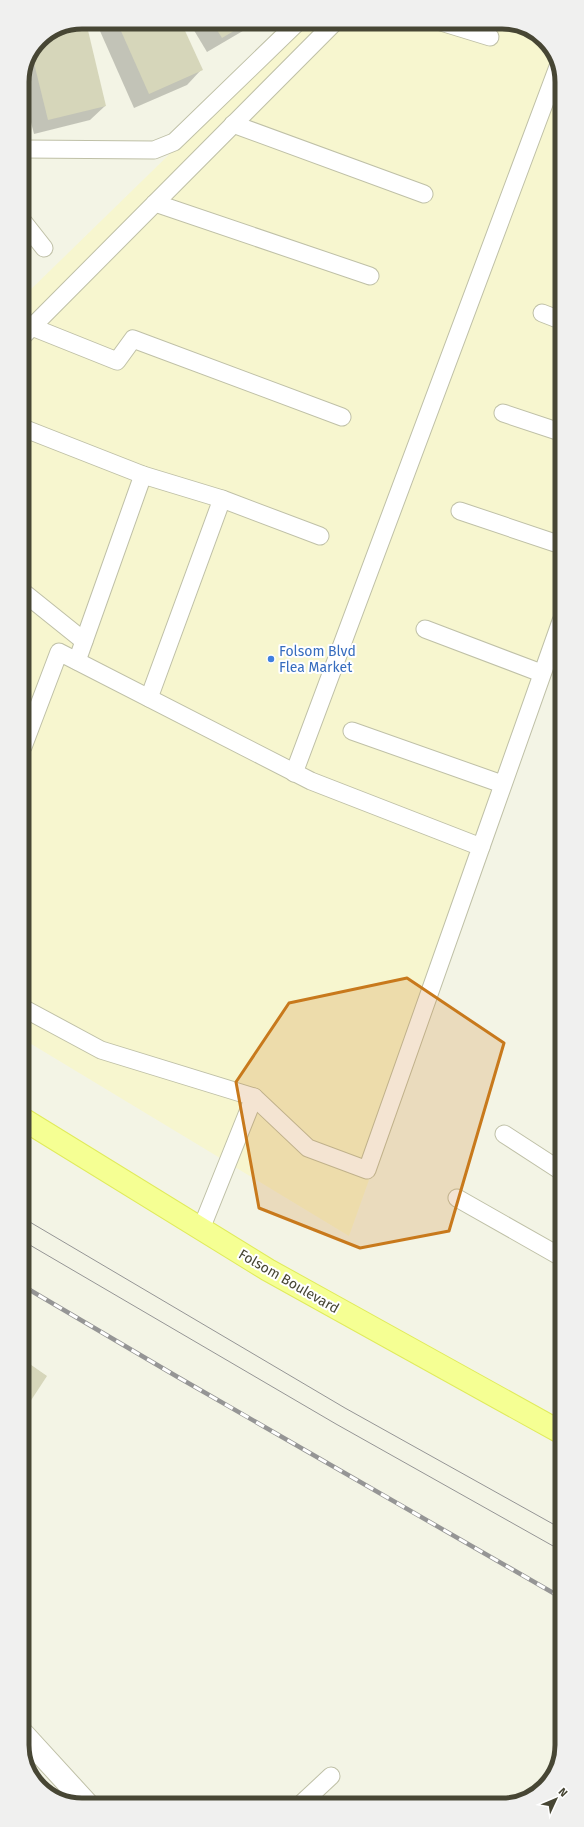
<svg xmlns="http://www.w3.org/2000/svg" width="584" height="1827" viewBox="0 0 584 1827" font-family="'Fira Sans',sans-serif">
	<rect width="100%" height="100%" fill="#f3f4e5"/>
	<polygon fill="#f7f6cf" points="305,22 507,22 542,37 560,66 561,641 349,1236 23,1039 22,298"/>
	<g fill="#0003">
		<polygon points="82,22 85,22 105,106 90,120 34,134 22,87 22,78 40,39"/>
		<polygon points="96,22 180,22 201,70 187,85 134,108"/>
		<polygon points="189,22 258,22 207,52"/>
		<polygon points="24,1361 46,1376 24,1409"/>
	</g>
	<g fill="#d6d6ba">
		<polygon points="82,22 86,22 106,106 48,120 32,55 40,39"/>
		<polygon points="117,22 181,22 203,70 149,94"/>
		<polygon points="212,22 249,22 222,38"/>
		<polygon points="24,1360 47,1376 24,1411"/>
	</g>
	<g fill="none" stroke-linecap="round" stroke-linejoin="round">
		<defs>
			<g id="service">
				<polyline points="441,22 490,37"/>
				<polyline points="233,124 424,194"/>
				<polyline points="22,149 154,150 174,142 298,22"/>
				<polyline points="155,203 370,276"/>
				<polyline points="22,220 44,248"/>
				<polyline points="542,313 560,320"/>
				<polyline points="32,327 117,361 133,339 342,417"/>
				<polyline points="22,337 335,22"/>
				<polyline points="503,413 560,432"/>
				<polyline points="23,428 143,475"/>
				<polyline points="222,499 320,536"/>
				<polyline points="460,511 561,545"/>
				<polyline points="23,592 84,641"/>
				<polyline points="425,629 541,673"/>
				<polyline points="77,661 143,475 222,499 149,698"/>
				<polyline points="352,731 502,784"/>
				<polyline points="23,747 59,652 311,781 481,847 367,1170 308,1148 254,1097 101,1050 23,1008"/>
				<polyline points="294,773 559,64"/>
				<polyline points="481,847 561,621"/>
				<polyline points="504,1134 561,1171"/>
				<polyline points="457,1198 561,1257"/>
				<polyline points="201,1229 254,1097"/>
				<polyline points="301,1804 331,1776"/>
			</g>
			<polyline id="tertiary" points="24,1735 88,1805"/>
			<polyline id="primary" points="23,1119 268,1270 562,1433"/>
		</defs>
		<use href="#service" stroke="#bfc0a7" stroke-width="19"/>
		<use href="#tertiary" stroke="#bfc0a7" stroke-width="24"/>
		<use href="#primary" stroke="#e0eb5c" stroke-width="24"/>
		<use href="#service" stroke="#fff" stroke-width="17"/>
		<use href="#tertiary" stroke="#fff" stroke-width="22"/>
		<use href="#primary" stroke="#f5ff93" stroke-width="22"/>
		<g stroke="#959595" stroke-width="1">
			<polyline points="23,1218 345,1408 562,1529"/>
			<polyline points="23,1241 336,1424 562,1551"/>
		</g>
		<defs>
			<polyline id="rail" points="23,1286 176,1376 562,1598"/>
		</defs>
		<use href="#rail" stroke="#959595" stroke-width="4.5"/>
		<use href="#rail" stroke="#fff" stroke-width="3" stroke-dasharray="9" stroke-linecap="butt"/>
	</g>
	<path fill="#c8791c" fill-opacity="0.2" stroke="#c8791c" stroke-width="3" stroke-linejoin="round" d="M 407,978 L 504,1043 L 449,1231 L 360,1248 L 259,1208 L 236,1082 L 289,1003 Z"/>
	<circle fill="#3f7fe0" stroke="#fff" stroke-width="1.5" cx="271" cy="659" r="4"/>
	<g text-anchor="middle" stroke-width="4" stroke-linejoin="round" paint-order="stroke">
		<g font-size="14" fill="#366cbe" stroke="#fff" text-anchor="start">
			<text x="279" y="656">Folsom Blvd<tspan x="279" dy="16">Flea Market</tspan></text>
		</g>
		<g font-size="14" fill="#474634" stroke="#fff">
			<text transform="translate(289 1281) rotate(30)" y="5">Folsom Boulevard</text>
		</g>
	</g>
	<path d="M0 0H584V1827H0ZM82 29H502A53 53 0 0 1 555 82V1745A53 53 0 0 1 502 1798H82A53 53 0 0 1 29 1745V82A53 53 0 0 1 82 29Z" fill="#f0f0ef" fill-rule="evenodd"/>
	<path fill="none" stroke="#474634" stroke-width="5" d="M82 29H502A53 53 0 0 1 555 82V1745A53 53 0 0 1 502 1798H82A53 53 0 0 1 29 1745V82A53 53 0 0 1 82 29Z"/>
	<g transform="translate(556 1799) rotate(46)" stroke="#ffffff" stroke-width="3" paint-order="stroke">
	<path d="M0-3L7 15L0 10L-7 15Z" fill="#474634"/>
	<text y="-6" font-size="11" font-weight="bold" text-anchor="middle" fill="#474634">N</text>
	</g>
</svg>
